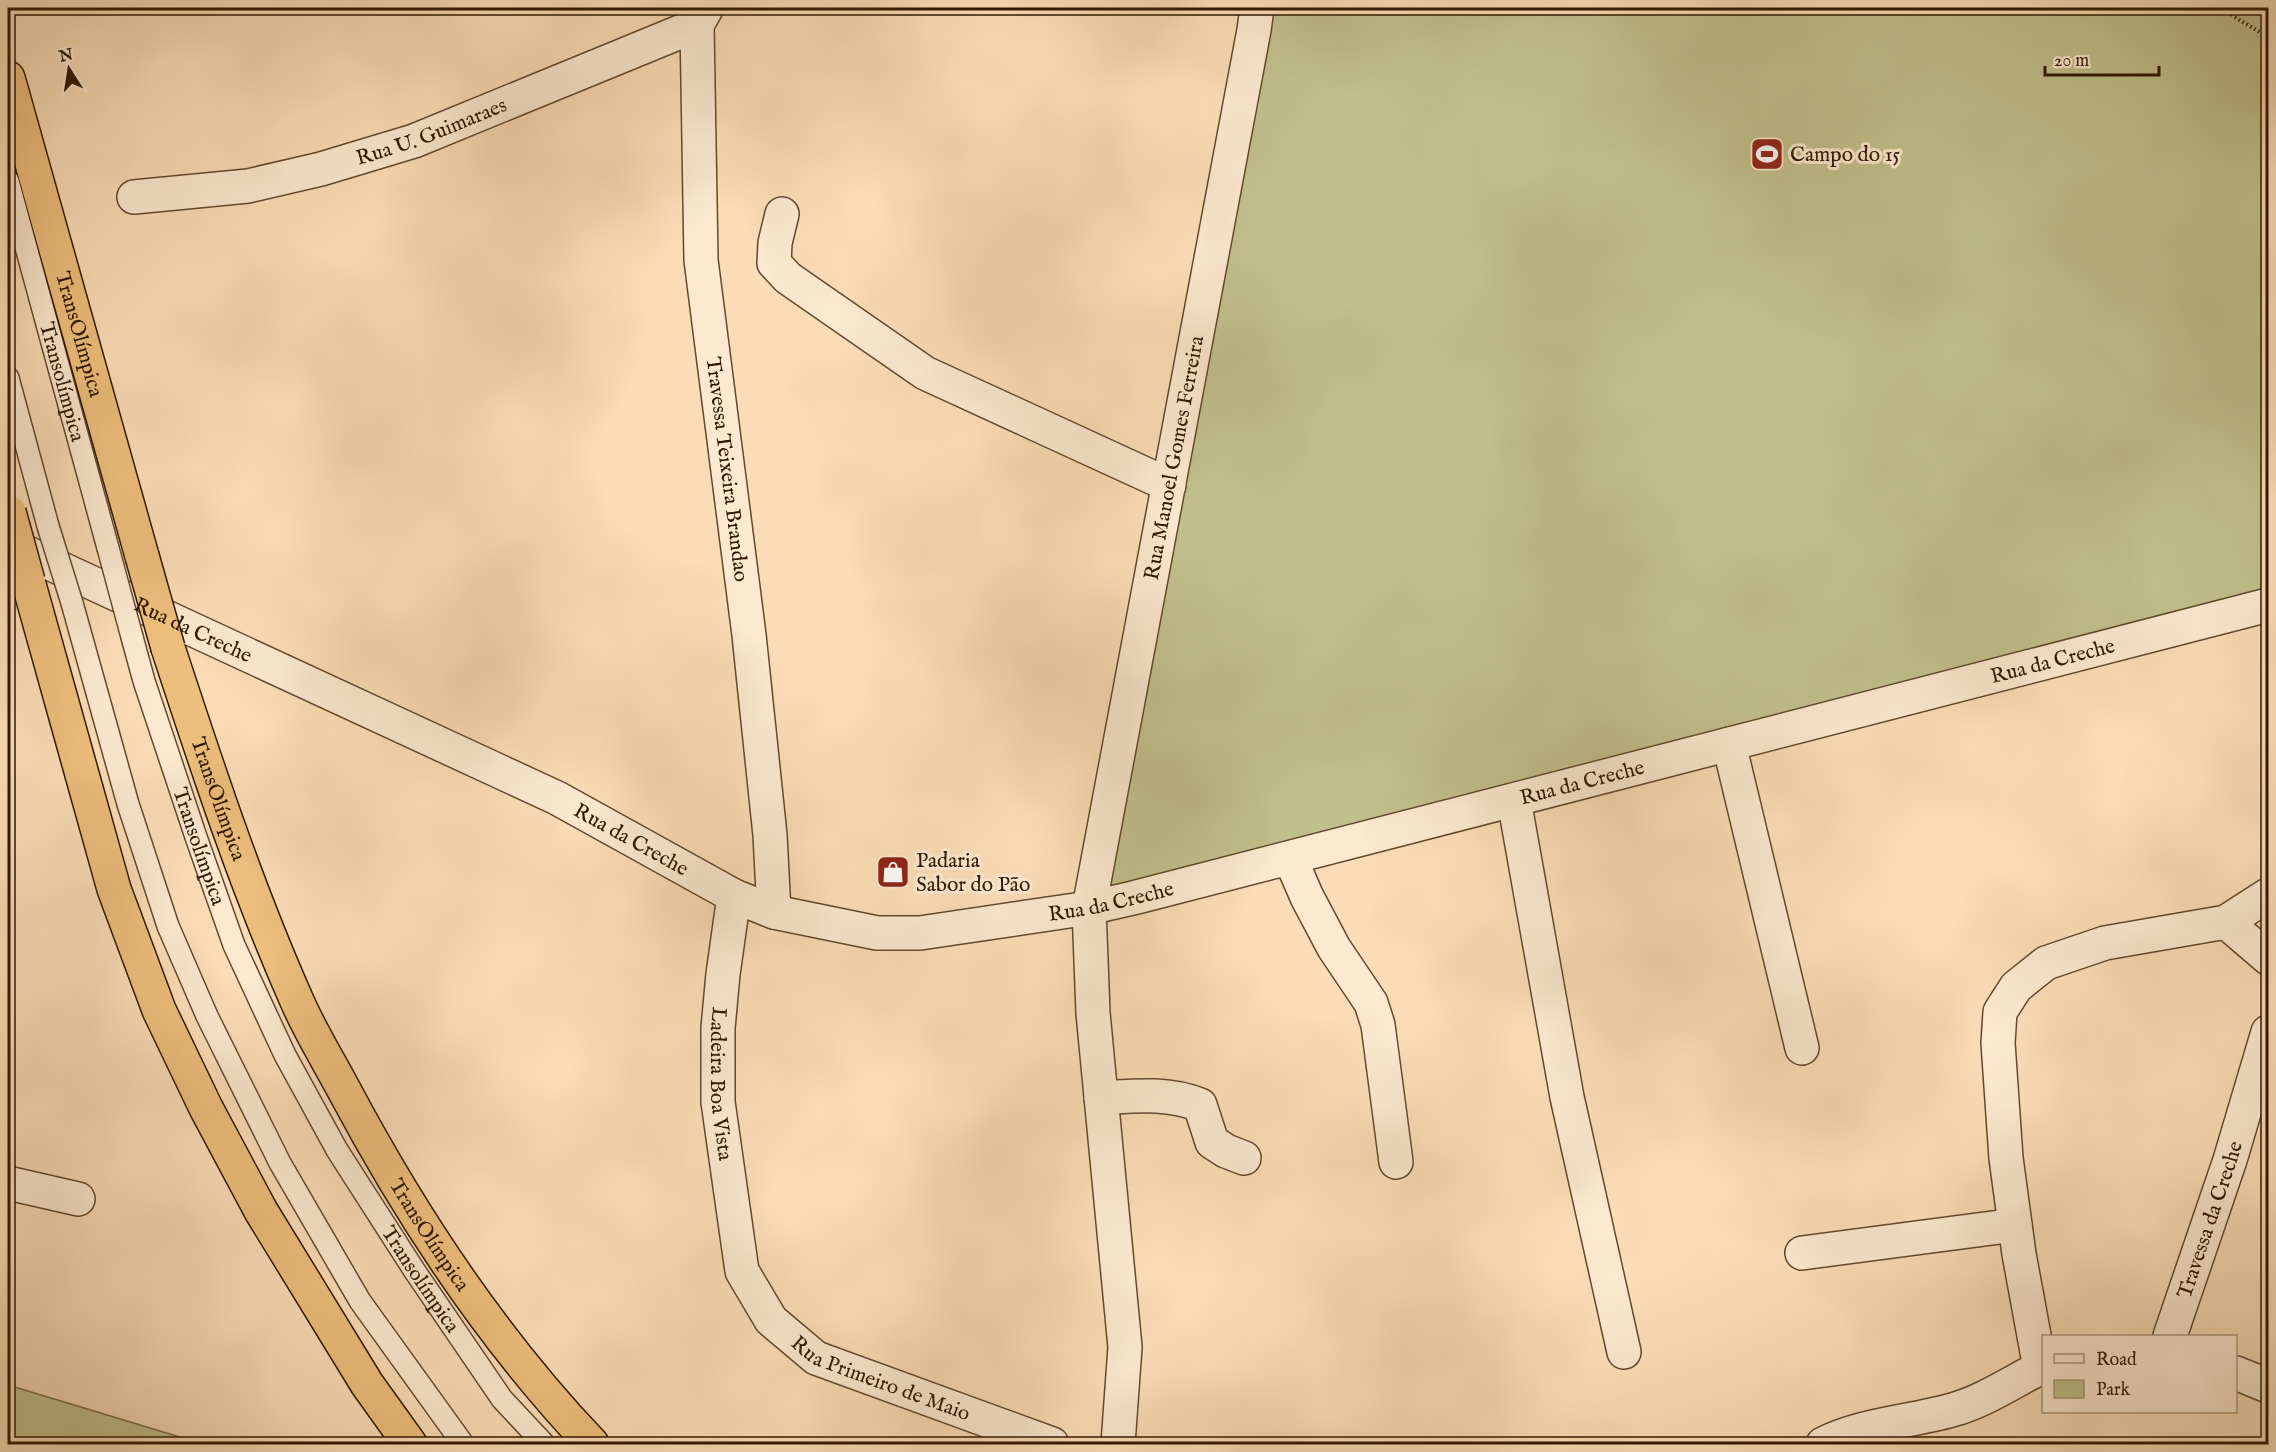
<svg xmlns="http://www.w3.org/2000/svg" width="2276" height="1452" viewBox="0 0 2276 1452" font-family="'IM FELL English',serif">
	<rect width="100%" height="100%" fill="#faddb7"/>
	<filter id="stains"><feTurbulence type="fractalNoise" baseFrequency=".00333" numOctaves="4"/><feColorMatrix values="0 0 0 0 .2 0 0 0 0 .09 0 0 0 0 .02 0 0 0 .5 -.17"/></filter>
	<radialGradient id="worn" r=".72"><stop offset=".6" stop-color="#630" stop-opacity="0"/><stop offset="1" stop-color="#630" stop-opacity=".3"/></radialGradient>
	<g fill="#c1c08c" stroke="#786c46" stroke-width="1.5">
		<polygon points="1271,8 2268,8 2268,602 1097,904"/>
		<polygon points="8,1385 203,1444 8,1444"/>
	</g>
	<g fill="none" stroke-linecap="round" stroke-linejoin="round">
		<defs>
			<g id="service">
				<path id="s1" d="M 8,181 L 108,548"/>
				<polyline points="8,378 48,526"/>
				<polyline points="72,603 128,804 168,926 207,1016 280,1163 360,1301 463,1444"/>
				<path id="s2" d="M 132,637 L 144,681 L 196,837 L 234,945 L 285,1055 L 337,1150 L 414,1270 L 502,1399 L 544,1444"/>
			</g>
			<g id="minor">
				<path id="s3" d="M 697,25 L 701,260 L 749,635 L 770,835 L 774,912"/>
				<path id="s4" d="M 134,197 L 248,186 L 321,169 L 414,141 L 697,25 L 706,9"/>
				<polyline points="782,214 775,243 774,263 788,278 925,373 1169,485"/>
				<path id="s5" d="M 8,544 L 557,798 L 734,896 L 774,912 L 877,933 L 920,933 L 1089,908 L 1133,898 L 2268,605"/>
				<polyline points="1729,744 1802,1048"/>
				<polyline points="1514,800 1567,1097 1624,1352"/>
				<polyline points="1290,858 1307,897 1334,948 1371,1003 1378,1025 1396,1162"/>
				<path id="s6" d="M 734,896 L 723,974 L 718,1028 L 718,1102 L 742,1271 L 771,1320 L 816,1358 L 1052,1444"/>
				<polyline points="2226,922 2268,958"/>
				<path d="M 1101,1098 C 1135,1096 1167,1092 1200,1105 L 1212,1142 L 1226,1151 L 1244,1158"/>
				<polyline points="8,1183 78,1199"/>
				<polyline points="1802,1253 2015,1225"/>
				<path id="s7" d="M 2170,1336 L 2230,1160 L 2268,1032"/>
				<polyline points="2040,1368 2019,1254 2006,1158 1998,1043 2000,1012 2016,987 2046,963 2105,943 2226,922 2268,895"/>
				<polyline points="2236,1373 2268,1386"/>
				<path id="s8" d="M 1118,1444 L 1125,1347 L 1093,1013 L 1089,908 L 1254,30 L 1257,8"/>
				<path d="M 1823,1444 C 1862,1424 1910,1422 1952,1410 C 1985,1401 2013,1381 2044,1366"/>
			</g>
			<g id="motorway">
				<path id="s9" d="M 8,78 L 142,556"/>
				<polyline points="28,581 114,889 159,1010 206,1108 261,1211 367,1384 410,1444"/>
				<path id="s10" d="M 168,648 C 207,767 246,886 297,1001 C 310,1031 328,1060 344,1090 C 412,1218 492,1339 592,1444"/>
			</g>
		</defs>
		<use href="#service" stroke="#62492e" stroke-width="24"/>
		<use href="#minor" stroke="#62492e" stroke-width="36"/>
		<use href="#motorway" stroke="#2f1800" stroke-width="36"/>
		<polyline stroke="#2f1800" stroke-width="4" stroke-dasharray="1.5 3" stroke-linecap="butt" points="2225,8 2233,16 2268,37"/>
		<use href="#service" stroke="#fce9d0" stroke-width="21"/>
		<use href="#minor" stroke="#fce9d0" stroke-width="33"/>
		<use href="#motorway" stroke="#edbe7c" stroke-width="33"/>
		<defs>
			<g id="service-bridge">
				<polyline points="48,526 72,603"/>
				<polyline points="108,548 132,637"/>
			</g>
			<g id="motorway-bridge">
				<polyline points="9,512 28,581"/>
				<polyline points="142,556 168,648"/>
			</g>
		</defs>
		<use href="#service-bridge" stroke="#62492e" stroke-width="24" stroke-linecap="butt"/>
		<use href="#motorway-bridge" stroke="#2f1800" stroke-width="36" stroke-linecap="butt"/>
		<use href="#service-bridge" stroke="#fce9d0" stroke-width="21"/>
		<use href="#motorway-bridge" stroke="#edbe7c" stroke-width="33"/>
	</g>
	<defs>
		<symbol id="stadium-square" viewBox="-11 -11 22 22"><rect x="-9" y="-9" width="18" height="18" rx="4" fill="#8f2418" stroke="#fce9d0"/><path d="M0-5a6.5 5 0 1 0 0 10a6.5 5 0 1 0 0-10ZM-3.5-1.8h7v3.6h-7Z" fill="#fff"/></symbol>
		<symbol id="shop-square" viewBox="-11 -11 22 22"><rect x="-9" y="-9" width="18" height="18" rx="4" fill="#8f2418" stroke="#fce9d0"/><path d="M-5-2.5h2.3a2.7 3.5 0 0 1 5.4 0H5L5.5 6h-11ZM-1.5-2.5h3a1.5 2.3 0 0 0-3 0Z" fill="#fff"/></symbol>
	</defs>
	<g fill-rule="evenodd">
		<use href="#stadium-square" x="1748" y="135" width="38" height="38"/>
		<use href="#shop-square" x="874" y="853" width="38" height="38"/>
	</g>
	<g text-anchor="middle" stroke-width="6" stroke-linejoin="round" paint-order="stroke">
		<g font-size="21" fill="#2f1800" stroke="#fce9d0">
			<text dy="7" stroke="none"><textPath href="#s4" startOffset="306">Rua U. Guimaraes</textPath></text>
			<text dy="7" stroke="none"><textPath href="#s9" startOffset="266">TransOlímpica</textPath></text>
			<text dy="7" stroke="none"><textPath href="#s1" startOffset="208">Transolímpica</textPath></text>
			<text dy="7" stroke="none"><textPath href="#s8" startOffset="996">Rua Manoel Gomes Ferreira</textPath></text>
			<text dy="7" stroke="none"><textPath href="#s3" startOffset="446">Travessa Teixeira Brandao</textPath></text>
			<text dy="7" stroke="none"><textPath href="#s5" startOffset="204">Rua da Creche</textPath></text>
			<text dy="7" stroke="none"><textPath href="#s5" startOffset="2164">Rua da Creche</textPath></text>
			<text dy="7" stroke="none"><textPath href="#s5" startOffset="1678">Rua da Creche</textPath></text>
			<text dy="7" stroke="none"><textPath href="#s10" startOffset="159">TransOlímpica</textPath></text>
			<text dy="7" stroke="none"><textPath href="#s5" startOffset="690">Rua da Creche</textPath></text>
			<text dy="7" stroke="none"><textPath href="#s2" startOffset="220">Transolímpica</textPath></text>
			<text dy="7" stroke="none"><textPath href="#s5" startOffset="1192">Rua da Creche</textPath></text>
			<text dy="7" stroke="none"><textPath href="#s6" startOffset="189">Ladeira Boa Vista</textPath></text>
			<text dy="7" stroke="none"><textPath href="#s7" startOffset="123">Travessa da Creche</textPath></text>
			<text dy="7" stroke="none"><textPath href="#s10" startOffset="645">TransOlímpica</textPath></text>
			<text dy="7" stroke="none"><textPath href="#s2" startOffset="708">Transolímpica</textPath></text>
			<text dy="7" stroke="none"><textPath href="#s6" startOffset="561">Rua Primeiro de Maio</textPath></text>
		</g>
		<g font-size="21" fill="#2f1800" stroke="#fce9d0" text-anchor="start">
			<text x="1790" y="161">Campo do 15</text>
			<text x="916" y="867">Padaria<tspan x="916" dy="24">Sabor do Pão</tspan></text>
		</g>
	</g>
	<rect width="2276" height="1452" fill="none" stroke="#faddb7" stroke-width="30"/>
	<rect x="9" y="9" width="2258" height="1434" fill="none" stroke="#2f1800" stroke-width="3"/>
	<rect x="15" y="15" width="2246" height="1422" fill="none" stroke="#2f1800" stroke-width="1.5"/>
	<rect x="2042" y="1335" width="195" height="78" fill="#fce9d0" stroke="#aa957d" stroke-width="1.5"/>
	<rect x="2054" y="1354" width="30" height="9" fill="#fce9d0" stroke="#aa957d" stroke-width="1.5"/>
	<text x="2096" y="1365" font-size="18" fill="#2f1800">Road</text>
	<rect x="2054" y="1380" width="30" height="18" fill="#c1c08c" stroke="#aa957d" stroke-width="1.5"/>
	<text x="2096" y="1395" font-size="18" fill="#2f1800">Park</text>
	<g transform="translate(69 69) rotate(348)" stroke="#fce9d0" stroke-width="4.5" paint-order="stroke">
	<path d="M0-4.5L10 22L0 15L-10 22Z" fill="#2f1800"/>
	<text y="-9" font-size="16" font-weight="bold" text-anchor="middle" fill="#2f1800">N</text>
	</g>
	<path d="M2045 66v9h114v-9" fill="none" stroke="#2f1800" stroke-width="3"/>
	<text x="2054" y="66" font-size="18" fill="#2f1800" stroke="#fce9d0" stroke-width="4.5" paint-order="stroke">20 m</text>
	<rect width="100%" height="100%" filter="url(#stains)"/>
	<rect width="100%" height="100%" fill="url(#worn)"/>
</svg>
